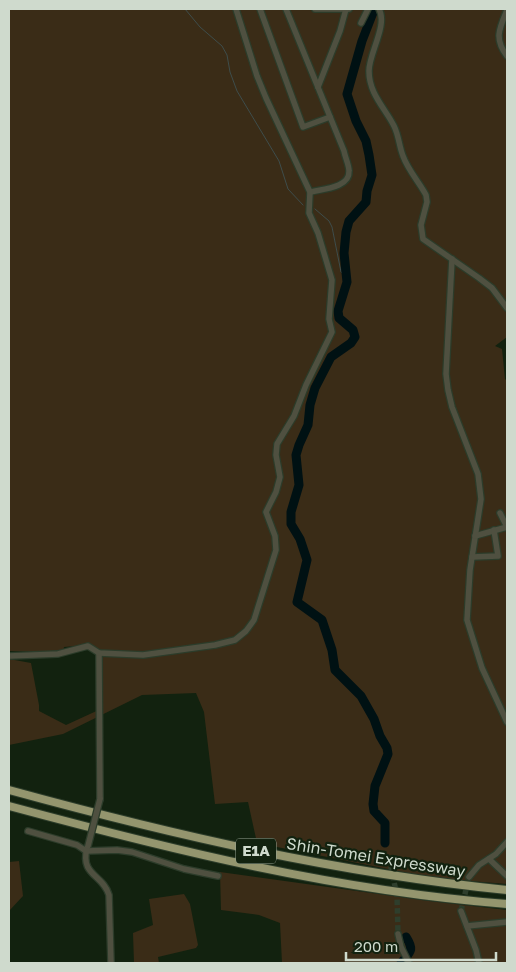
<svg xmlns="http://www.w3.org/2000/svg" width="516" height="972" viewBox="0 0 516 972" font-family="'Golos Text',sans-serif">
	<rect width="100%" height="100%" fill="#12220f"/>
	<g fill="#3a2c17">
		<polygon points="9,9 507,9 507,337 495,346 502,349 505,379 507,381 507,884 433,878 257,843 248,802 215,804 204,712 196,693 142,695 63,734 9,745 9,659 31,663 39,705 39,711 66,725 103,708 102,655 129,657 143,653 97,651 87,645 64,647 63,652 9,651"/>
		<polygon points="19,861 23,896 9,911 9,862"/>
		<polygon points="220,872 429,901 507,910 507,963 282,963 280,923 259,915 221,910"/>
		<polygon points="184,894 190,904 198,945 196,948 158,957 159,963 134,963 133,933 153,925 149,899"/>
	</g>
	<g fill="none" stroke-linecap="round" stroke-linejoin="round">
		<g stroke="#3e4d4b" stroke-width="1">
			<polyline points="185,9 200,27 222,46 227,55 230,72 237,91 279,161 288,189 303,205"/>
			<polyline points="315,209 329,221 332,227 341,272 346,276"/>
		</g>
		<g stroke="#001113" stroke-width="9">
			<polyline points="374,10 362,41 347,94 356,121 366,141 369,155 372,175 367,191 366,202 349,221 346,232 344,253 347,282 338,311 339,318 353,330 355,337 351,343 331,357 315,388 310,405 308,425 299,445 296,455 299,485 291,512 291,524 300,539 307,560 297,602 322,620 332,650 335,670 361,696 374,719 380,736 387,748 388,754 375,786 373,804 374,811 385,823 385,843"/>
			<path d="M 401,963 C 410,952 415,951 406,937"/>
		</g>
		<g stroke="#2e3e2c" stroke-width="5.5" stroke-dasharray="5.5 3" stroke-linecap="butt">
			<polyline points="389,858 397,896 398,934"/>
			<polyline points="461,911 468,881"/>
		</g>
		<defs>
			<g id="minor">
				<polyline points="260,9 303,127 330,117"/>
				<path d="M 286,9 L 344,151 C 345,157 349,165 349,171 C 350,188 322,189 310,192"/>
				<polyline points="315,9 349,9"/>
				<path d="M 379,9 C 388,25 369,53 369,71 C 369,94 385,108 394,126 C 399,136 399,146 403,156 C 408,170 419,182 426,195 L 427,202 L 421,225 L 423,239 L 479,278 L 492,288 L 507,308"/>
				<path d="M 507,10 C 499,29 494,39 507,56"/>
				<polyline points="361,23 368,9"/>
				<polyline points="318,87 340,31 346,9"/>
				<polyline points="452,259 446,374 448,390 452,407 478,474 481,499 470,570 467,620 482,668 507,722"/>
				<polyline points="500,513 507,527"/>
				<polyline points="475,536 507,527"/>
				<polyline points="472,557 498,556 494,530"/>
				<polyline points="99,653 100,799"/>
				<polyline points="9,656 58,654 88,646 99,653 143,655 215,645 235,640 246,631 254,620 276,550 275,536 266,512 276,492 280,477 276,455 277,444 294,416 306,385 332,332 329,319 332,280 318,233 309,213 310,192 266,98 257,76 236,9"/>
				<polyline points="28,831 77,845 86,851 117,850 132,852 184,869 218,876"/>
				<path d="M 87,848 C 80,876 103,874 109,895 L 111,963"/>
				<polyline points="489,859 507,876"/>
				<polyline points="469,877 479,865 496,854 507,842"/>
				<polyline points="461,911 476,950 479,963"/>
				<polyline points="467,926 507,922"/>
				<polyline points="398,934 401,947 409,963"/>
			</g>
			<g id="highway">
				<path d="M 9,790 C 173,835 338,873 507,890"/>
				<path d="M 9,806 C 172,850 338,891 507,904"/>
			</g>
		</defs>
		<use href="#minor" stroke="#2c3c2a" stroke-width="8"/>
		<use href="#highway" stroke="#2c3c2a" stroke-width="10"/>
		<use href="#minor" stroke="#4f5040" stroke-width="5.5"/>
		<use href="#highway" stroke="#94956e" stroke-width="8"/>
		<defs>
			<polyline id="minor-bridge" points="88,846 100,799"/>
		</defs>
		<use href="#minor-bridge" stroke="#2c3c2a" stroke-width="8" stroke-linecap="butt"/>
		<use href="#minor-bridge" stroke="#4f5040" stroke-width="5.5"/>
	</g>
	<g text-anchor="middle" stroke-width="4.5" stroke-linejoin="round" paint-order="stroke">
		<rect fill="#12220f" stroke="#96a394" stroke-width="1" x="236" y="838.5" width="40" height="25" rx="4"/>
		<g font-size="15" font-weight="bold" fill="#cfdacd">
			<text x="256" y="856">E1A</text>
		</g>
		<g font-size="16" fill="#cfdacd" stroke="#12220f">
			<text transform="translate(376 857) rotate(9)" y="6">Shin-Tomei Expressway</text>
		</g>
	</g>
	<rect width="516" height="972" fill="none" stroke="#cfdacd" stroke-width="20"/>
	<path d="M346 952v8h150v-8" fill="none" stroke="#cfdacd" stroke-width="2.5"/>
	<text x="354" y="952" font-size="15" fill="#cfdacd" stroke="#12220f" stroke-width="4" paint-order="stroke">200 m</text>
</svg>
